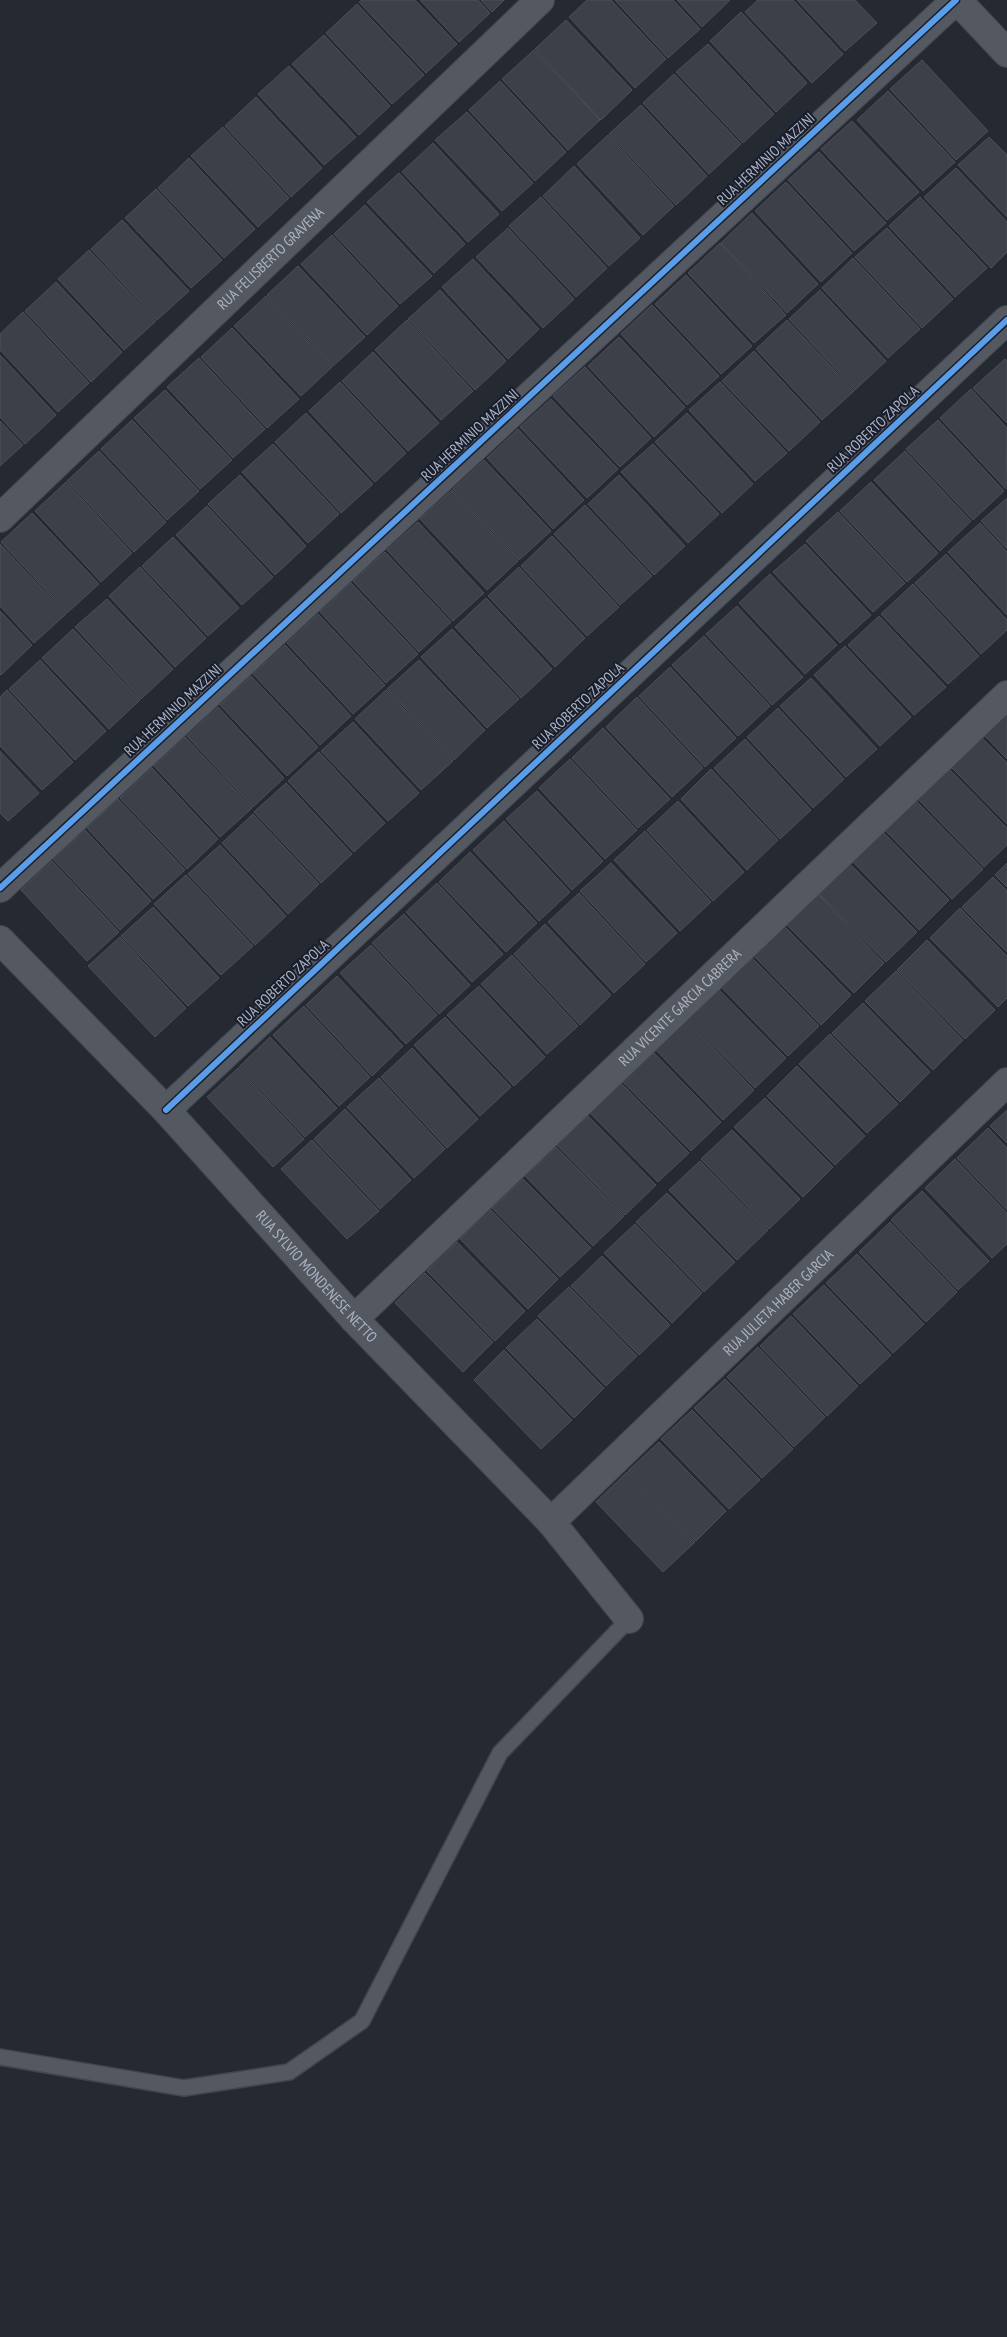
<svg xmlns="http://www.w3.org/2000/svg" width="1007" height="2337" viewBox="0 0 1007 2337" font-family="'PT Sans Narrow',sans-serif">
	<rect width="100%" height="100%" fill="#252932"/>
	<g fill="#3c4048" stroke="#4c505a">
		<polygon points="362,0 415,0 457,44 426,73 359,2"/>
		<polygon points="420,0 478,0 490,13 459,42"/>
		<polygon points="481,0 504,0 492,12"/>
		<polygon points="587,0 611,0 666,59 635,88 569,17"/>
		<polygon points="615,0 673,0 700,29 668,58"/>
		<polygon points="677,0 730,0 702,27"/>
		<polygon points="758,0 793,0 843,54 812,83 745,12"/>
		<polygon points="797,0 855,0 877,23 845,51"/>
		<polygon points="357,4 424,75 392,104 326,33"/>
		<polygon points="741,12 807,83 776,112 710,41"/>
		<polygon points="566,20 632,90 601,120 535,49"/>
		<polygon points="324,35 390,106 359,135 292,64"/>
		<polygon points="708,44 774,114 743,143 676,72"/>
		<polygon points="534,50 600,120 568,150 502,79"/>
		<polygon points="922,60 988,131 956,160 890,89"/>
		<polygon points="289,66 356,137 324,165 258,94"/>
		<polygon points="674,74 741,144 709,174 643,103"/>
		<polygon points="500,81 566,152 535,181 469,110"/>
		<polygon points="888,91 955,162 923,191 857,120"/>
		<polygon points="256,97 322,168 291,197 225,126"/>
		<polygon points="641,105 707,176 676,205 609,134"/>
		<polygon points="467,112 533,183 502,211 435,140"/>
		<polygon points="852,121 919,192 887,220 821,149"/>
		<polygon points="223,127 289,198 258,227 191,156"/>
		<polygon points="608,135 674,206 643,235 577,164"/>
		<polygon points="989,137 1007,155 1007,217 958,165"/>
		<polygon points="433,143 499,214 468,242 402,172"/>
		<polygon points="819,152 886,223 854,251 788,180"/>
		<polygon points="189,158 255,229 224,258 158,188"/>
		<polygon points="574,166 640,238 609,266 543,196"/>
		<polygon points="956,168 1007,222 1007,252 991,268 924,197"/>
		<polygon points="399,173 465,244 434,273 367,202"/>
		<polygon points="786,182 852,253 821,282 755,211"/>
		<polygon points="156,189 222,260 191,288 125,218"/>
		<polygon points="541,197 607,268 576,297 509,226"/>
		<polygon points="920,197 987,268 955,297 889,226"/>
		<polygon points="365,205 432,276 400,304 334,234"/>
		<polygon points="752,213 818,284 787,313 721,243"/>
		<polygon points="122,220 189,291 157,320 91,249"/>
		<polygon points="508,228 574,299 543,328 476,257"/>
		<polygon points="887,228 953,299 922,328 855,257"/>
		<polygon points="332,235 398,306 367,335 301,264"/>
		<polygon points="720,243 786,315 754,343 688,273"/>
		<polygon points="89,250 156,321 124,350 58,279"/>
		<polygon points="853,258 920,329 888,358 822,288"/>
		<polygon points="473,259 539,329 508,359 442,287"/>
		<polygon points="298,266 365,337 333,366 267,295"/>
		<polygon points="686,275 752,346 721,374 655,304"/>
		<polygon points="56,282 122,352 91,382 25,311"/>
		<polygon points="440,290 506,361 475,390 408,319"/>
		<polygon points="820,290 886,361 855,390 789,319"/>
		<polygon points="266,296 332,367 301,396 234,326"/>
		<polygon points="652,305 719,376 687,405 621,334"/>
		<polygon points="23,312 89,383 58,412 0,350 0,334"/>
		<polygon points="407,320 473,391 441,420 375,350"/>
		<polygon points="787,320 854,391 822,420 756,349"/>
		<polygon points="232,328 299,399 267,428 201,357"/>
		<polygon points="619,337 685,407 654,437 588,366"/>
		<polygon points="754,351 820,422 789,451 722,381"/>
		<polygon points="373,352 439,423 408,451 342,381"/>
		<polygon points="0,355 56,415 25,444 0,417"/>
		<polygon points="199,358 265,429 233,458 167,387"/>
		<polygon points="1005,359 1007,361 1007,423 973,388"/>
		<polygon points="585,367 651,438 620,467 553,396"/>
		<polygon points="340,382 406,453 375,482 309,411"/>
		<polygon points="720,382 787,453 755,481 689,410"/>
		<polygon points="971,389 1007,428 1006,489 940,418"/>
		<polygon points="165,390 232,460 200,489 134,418"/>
		<polygon points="551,399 618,469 587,498 520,427"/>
		<polygon points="306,413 373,484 341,513 275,442"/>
		<polygon points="687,413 753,484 722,513 655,442"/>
		<polygon points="132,420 199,491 167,520 101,449"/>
		<polygon points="938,420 1004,491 973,520 906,449"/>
		<polygon points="0,421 23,445 0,466"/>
		<polygon points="518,429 584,500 553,529 487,458"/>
		<polygon points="273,444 339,514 308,543 242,472"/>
		<polygon points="653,444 719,514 688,543 621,472"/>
		<polygon points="99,451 166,522 134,552 67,481"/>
		<polygon points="905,451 971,521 940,551 874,480"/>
		<polygon points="484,460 551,531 519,560 453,489"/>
		<polygon points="240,475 306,546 275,575 208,504"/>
		<polygon points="619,475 685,546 654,575 588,504"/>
		<polygon points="66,482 132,553 101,582 35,511"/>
		<polygon points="871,482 938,553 907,582 840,511"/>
		<polygon points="452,490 518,561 487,590 420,519"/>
		<polygon points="1007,498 1007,549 981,521"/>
		<polygon points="585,505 652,576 620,605 554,534"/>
		<polygon points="207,506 273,577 242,605 176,535"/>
		<polygon points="838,512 905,583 873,612 806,541"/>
		<polygon points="32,513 99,584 67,613 1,542"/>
		<polygon points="418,522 484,593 453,621 387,550"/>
		<polygon points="980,523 1007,552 1007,615 948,552"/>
		<polygon points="552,536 619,607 587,636 521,566"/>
		<polygon points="173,537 239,608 208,636 142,566"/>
		<polygon points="0,544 66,614 34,643 0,606"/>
		<polygon points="805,544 871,615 840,643 773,572"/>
		<polygon points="385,552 451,622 419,652 353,581"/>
		<polygon points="946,554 1007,620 1007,630 981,654 915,583"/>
		<polygon points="140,567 206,638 175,667 109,596"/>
		<polygon points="519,567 585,638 555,667 488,596"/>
		<polygon points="770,574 837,645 805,674 739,603"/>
		<polygon points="351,583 418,654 386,683 320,612"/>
		<polygon points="913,584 979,656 948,684 881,614"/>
		<polygon points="486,598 552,669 521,698 455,627"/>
		<polygon points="107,599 173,669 141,699 75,627"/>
		<polygon points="737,606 803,677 772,705 706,634"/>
		<polygon points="0,611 32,645 1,675 0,674"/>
		<polygon points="318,614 385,685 353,714 287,643"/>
		<polygon points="879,616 946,687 914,715 848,645"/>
		<polygon points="73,629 140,700 109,729 42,658"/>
		<polygon points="452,629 519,699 487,728 421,657"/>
		<polygon points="704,636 770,706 738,736 672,665"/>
		<polygon points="285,645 351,716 320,745 253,674"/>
		<polygon points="845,646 911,717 880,746 814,675"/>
		<polygon points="40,660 106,731 75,760 9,689"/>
		<polygon points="419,660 485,730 454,760 387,689"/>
		<polygon points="670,667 736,738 705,767 639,696"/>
		<polygon points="251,676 318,747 287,776 220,705"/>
		<polygon points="811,678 877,749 846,777 780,706"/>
		<polygon points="7,690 73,762 42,790 0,746 0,697"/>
		<polygon points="386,690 453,761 421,790 355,719"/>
		<polygon points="637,697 703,768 672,797 606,727"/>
		<polygon points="218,707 284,778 253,807 187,736"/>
		<polygon points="778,708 844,779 813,808 747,737"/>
		<polygon points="1007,711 1007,759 983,734"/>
		<polygon points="353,722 419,793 388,821 321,751"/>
		<polygon points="603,728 670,799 638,828 572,758"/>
		<polygon points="185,737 252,808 220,837 154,766"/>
		<polygon points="981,737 1007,763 1007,824 950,766"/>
		<polygon points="745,739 811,810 780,839 714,768"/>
		<polygon points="0,751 39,793 8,821 0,813"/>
		<polygon points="319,752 385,823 354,852 288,781"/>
		<polygon points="570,759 637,830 605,859 539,788"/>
		<polygon points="152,768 218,839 187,869 120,798"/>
		<polygon points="948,768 1007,828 1007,845 984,867 917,798"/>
		<polygon points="711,769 778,840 747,870 681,799"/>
		<polygon points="286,783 352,854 321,883 254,812"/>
		<polygon points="537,791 603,861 572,890 506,819"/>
		<polygon points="118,799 185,870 153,899 87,828"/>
		<polygon points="915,800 983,869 952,899 884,829"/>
		<polygon points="678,801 744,872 713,901 647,830"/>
		<polygon points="253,814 319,884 288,914 222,843"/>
		<polygon points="504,821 570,892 539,921 473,850"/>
		<polygon points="85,830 151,901 120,930 53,859"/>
		<polygon points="645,831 711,902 680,931 614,860"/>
		<polygon points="882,831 949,900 919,930 851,860"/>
		<polygon points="220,845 286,916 255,945 188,874"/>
		<polygon points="470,852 537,923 506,952 439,882"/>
		<polygon points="52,861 119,932 87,961 21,890"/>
		<polygon points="611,863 677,933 646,962 580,891"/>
		<polygon points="849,863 917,932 886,962 818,893"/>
		<polygon points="1007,863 1007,887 995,875"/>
		<polygon points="186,875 253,946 221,975 154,904"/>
		<polygon points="993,877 1007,891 1007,952 962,907"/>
		<polygon points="437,883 503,954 472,982 406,912"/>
		<polygon points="579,893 645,964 614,993 548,922"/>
		<polygon points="817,893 884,963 854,993 786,924"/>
		<polygon points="153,907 219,978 188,1006 121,936"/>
		<polygon points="960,908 1007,956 1007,998 998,1007 930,938"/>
		<polygon points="404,914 470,985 439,1014 372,943"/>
		<polygon points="545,924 611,995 580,1025 514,954"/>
		<polygon points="784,926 851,995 821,1025 753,955"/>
		<polygon points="120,937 186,1008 155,1037 88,966"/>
		<polygon points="927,940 995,1010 965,1039 897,970"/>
		<polygon points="371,945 437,1015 406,1044 340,973"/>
		<polygon points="512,955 578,1026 547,1054 481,984"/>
		<polygon points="751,957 819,1026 788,1056 721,987"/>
		<polygon points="896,971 963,1040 933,1070 865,1001"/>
		<polygon points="337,976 403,1046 372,1076 306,1005"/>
		<polygon points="479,986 545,1057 514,1086 447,1015"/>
		<polygon points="718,989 786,1058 755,1088 688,1019"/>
		<polygon points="863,1003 930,1072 900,1102 832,1033"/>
		<polygon points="304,1006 370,1077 339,1106 273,1035"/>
		<polygon points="445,1017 511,1087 480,1116 414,1045"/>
		<polygon points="687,1020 754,1090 723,1120 656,1050"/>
		<polygon points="830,1034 898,1104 867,1133 799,1064"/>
		<polygon points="270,1037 337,1108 305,1137 239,1067"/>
		<polygon points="412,1048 478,1119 447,1148 381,1077"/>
		<polygon points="654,1053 721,1122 691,1151 623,1082"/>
		<polygon points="797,1066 865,1136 835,1165 767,1096"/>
		<polygon points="238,1068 304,1139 273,1167 207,1097"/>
		<polygon points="379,1078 445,1149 414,1178 347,1107"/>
		<polygon points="621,1083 689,1153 658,1182 590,1113"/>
		<polygon points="765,1098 833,1167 803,1197 734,1127"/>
		<polygon points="345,1109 411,1180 380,1209 314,1139"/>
		<polygon points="1007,1110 1007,1143 990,1126"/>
		<polygon points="588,1116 656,1185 625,1215 557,1145"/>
		<polygon points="988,1128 1007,1148 1007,1210 957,1158"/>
		<polygon points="732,1130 800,1199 769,1229 701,1159"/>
		<polygon points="312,1140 379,1211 347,1239 281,1169"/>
		<polygon points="556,1147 624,1216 593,1246 525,1176"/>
		<polygon points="955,1159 1007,1213 1007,1244 992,1258 925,1188"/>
		<polygon points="700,1161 768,1230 737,1260 669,1190"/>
		<polygon points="523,1179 591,1248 560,1277 492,1208"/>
		<polygon points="922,1191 989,1261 958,1290 891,1220"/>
		<polygon points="667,1193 735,1262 704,1292 636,1222"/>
		<polygon points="490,1209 558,1279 528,1309 460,1239"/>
		<polygon points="890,1222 957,1292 926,1322 859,1252"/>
		<polygon points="635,1224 702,1293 672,1323 604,1253"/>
		<polygon points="457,1242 525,1311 495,1341 427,1271"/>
		<polygon points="857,1254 924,1324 893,1353 826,1283"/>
		<polygon points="602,1256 670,1325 639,1355 571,1286"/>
		<polygon points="425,1273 493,1342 463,1372 395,1303"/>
		<polygon points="824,1285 891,1355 860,1384 793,1314"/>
		<polygon points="569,1287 637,1356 606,1386 538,1316"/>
		<polygon points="791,1316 858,1386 827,1416 760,1346"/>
		<polygon points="537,1319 604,1388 574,1418 506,1348"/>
		<polygon points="758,1347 825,1417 794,1447 727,1377"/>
		<polygon points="504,1350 572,1420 541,1449 474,1380"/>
		<polygon points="725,1379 793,1449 762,1478 694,1408"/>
		<polygon points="692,1410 760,1480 729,1509 661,1439"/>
		<polygon points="659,1442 726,1511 696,1541 628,1471"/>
		<polygon points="627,1472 695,1542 663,1572 596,1502"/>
	</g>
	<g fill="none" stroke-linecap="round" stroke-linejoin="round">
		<defs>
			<polyline id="service" points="0,2057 184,2088 289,2072 362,2021 500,1753 629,1619"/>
			<g id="minor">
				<polyline points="957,0 1007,53"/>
				<path id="s1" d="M 0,518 L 540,0"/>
				<polyline points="0,888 956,0"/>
				<path id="s2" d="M 0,940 L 166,1110 L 354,1319 L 551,1522 L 629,1619"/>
				<polyline points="166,1110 1007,320"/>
				<path id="s3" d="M 354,1319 L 1007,695"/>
				<path id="s4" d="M 551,1522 L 1007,1082"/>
			</g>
		</defs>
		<use href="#service" stroke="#42454c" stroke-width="18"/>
		<use href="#minor" stroke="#42454c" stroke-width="30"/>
		<use href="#service" stroke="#545860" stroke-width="15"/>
		<use href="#minor" stroke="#545860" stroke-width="28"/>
		<defs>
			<g id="cycleway">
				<polyline points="0,888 956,0"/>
				<polyline points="166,1110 1007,320"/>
			</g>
		</defs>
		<use href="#cycleway" stroke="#191e2c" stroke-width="9"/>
		<use href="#cycleway" stroke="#5a9eea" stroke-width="6"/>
	</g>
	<g text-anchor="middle" stroke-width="4" stroke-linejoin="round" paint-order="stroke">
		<g font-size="15" fill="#adb3c4" stroke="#191e2c">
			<text transform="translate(766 159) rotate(-43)" y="5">RUA HERMINIO MAZZINI</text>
			<text dy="5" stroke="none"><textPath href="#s1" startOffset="375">RUA FELISBERTO GRAVENA</textPath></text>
			<text transform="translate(873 429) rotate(-43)" y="5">RUA ROBERTO ZAPOLA</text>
			<text transform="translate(470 435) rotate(-43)" y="5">RUA HERMINIO MAZZINI</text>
			<text transform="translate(578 706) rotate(-43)" y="5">RUA ROBERTO ZAPOLA</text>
			<text transform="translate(173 710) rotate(-43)" y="5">RUA HERMINIO MAZZINI</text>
			<text transform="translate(283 983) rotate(-43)" y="5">RUA ROBERTO ZAPOLA</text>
			<text dy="5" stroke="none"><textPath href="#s3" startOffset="451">RUA VICENTE GARCIA CABRERA</textPath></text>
			<text dy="5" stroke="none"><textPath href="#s2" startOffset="462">RUA SYLVIO MONDENESE NETTO</textPath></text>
			<text dy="5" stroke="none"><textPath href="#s4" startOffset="316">RUA JULIETA HABER GARCIA</textPath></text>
		</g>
	</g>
</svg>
